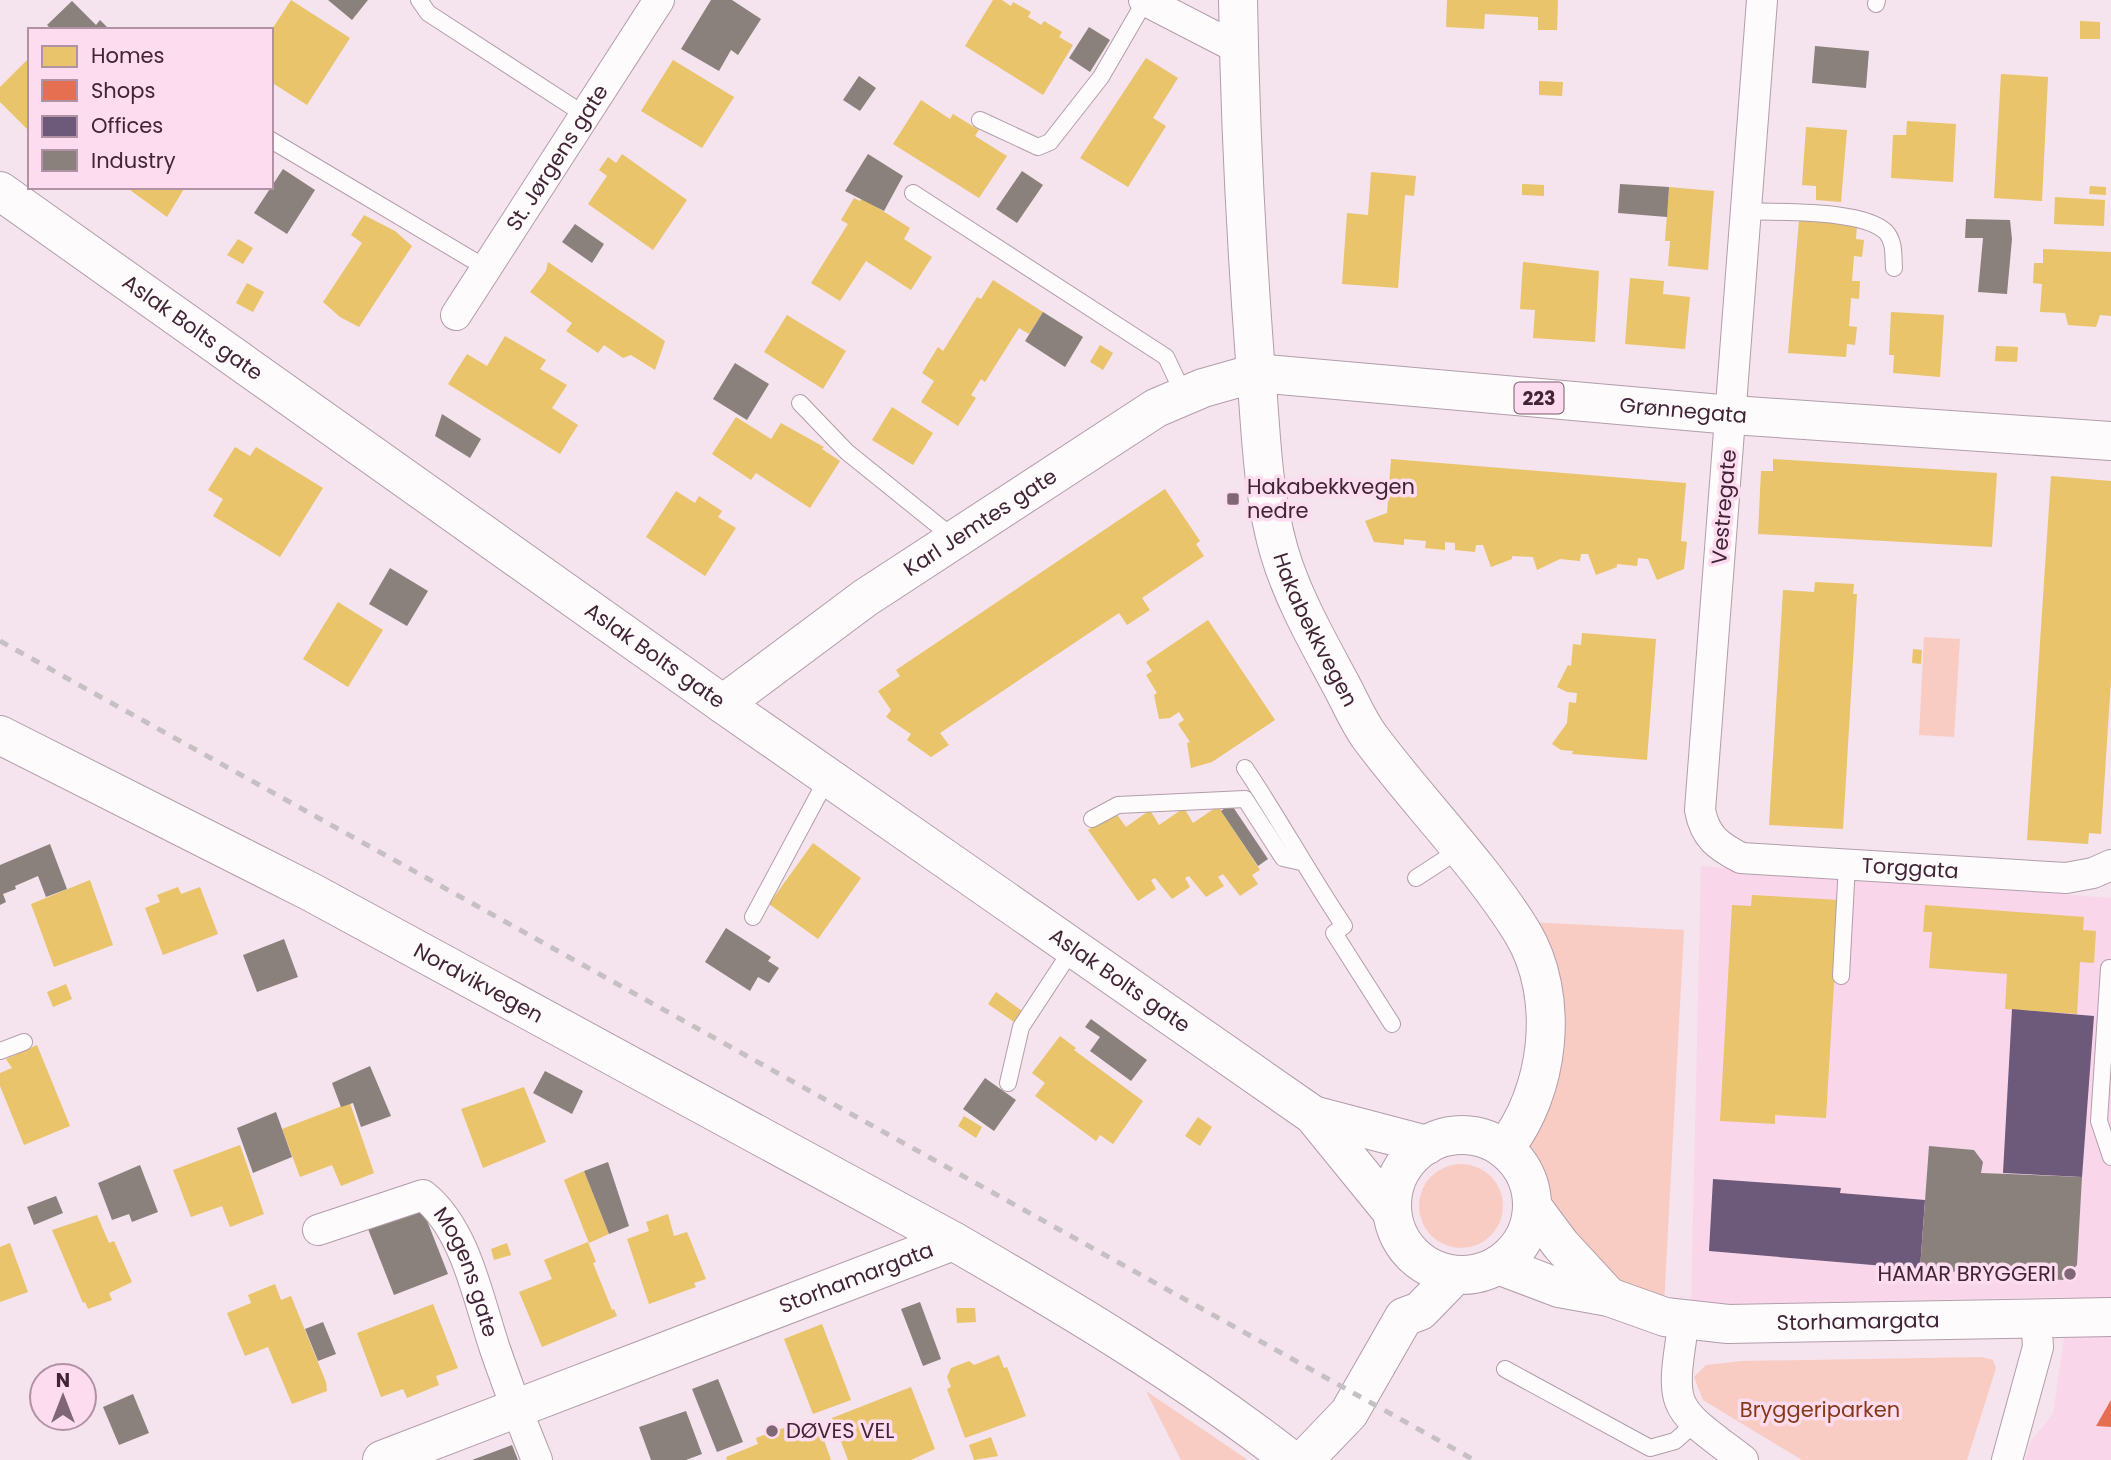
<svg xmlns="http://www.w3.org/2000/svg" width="2111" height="1460" viewBox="0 0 2111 1460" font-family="Poppins,sans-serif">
	<rect width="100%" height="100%" fill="#f5e3ed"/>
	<polygon fill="#fad6eb" points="1701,866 2111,898 2111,1460 2025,1460 2031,1441 2053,1414 2070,1297 1691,1305"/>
	<g fill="#f8ccc3">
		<polygon points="1924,637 1960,639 1954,737 1919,735"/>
		<polygon points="1528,922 1684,930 1664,1305 1625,1293 1545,1199 1541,1178 1525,1145"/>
		<circle cx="1461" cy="1206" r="42"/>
		<polygon points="1982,1357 1993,1360 1996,1368 1967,1460 1802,1460 1703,1400 1694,1377 1706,1365 1741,1361"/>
		<polygon points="1146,1391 1242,1456 1247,1460 1181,1460"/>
	</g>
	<g fill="#e9c46a">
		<polygon points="291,0 350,38 307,105 271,82 271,31"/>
		<polygon points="993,0 1002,0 1011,6 1013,2 1031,12 1028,17 1035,21 1041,25 1044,21 1062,32 1059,37 1073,45 1043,95 965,46"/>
		<polygon points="1447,0 1558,0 1557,30 1538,30 1538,17 1485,14 1484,29 1446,27"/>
		<polygon points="2080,21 2100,22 2100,39 2080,39"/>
		<polygon points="30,57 30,132 0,102 0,87"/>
		<polygon points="1146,58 1178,78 1153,118 1166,126 1128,187 1080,158"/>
		<polygon points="673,60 734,97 702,148 641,111"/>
		<polygon points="2001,74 2048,77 2042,201 1994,198"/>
		<polygon points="1539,81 1563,82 1562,96 1539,95"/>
		<polygon points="921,100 950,119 953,114 979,130 975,136 1007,156 979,198 893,144"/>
		<polygon points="1907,121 1956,124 1953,182 1891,178 1893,135 1906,135"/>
		<polygon points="1806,127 1847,130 1841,202 1816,200 1816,186 1802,185"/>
		<polygon points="622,154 687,200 653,250 588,204 607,176 599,170 608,157 616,163"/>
		<polygon points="1371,172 1416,176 1414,196 1405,195 1398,288 1342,284 1347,213 1368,215"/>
		<polygon points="1522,184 1544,185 1544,196 1522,195"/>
		<polygon points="2090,186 2106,187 2106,195 2089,194"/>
		<polygon points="126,187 185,187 167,217"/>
		<polygon points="1669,187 1714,191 1708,270 1668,266 1670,241 1665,241"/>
		<polygon points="2055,197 2105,200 2104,226 2054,224"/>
		<polygon points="854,198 860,201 862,198 910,228 904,239 932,257 911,290 866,261 840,301 811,283 848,224 841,220"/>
		<polygon points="364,215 395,231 412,246 359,327 340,317 323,302 362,243 351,235"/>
		<polygon points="1799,220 1857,225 1856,239 1864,240 1862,257 1854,256 1852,281 1860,281 1859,299 1851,298 1849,326 1857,327 1855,345 1847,344 1846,357 1788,353"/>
		<polygon points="238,239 253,248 243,264 227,255"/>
		<polygon points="2043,249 2111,252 2111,316 2100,315 2096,327 2068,325 2065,313 2040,312 2042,284 2033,283 2034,263 2043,263"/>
		<polygon points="548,262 665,341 655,370 631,355 623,358 604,345 598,353 566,331 572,323 530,292 546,271"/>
		<polygon points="1523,262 1599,271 1595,342 1533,338 1535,310 1520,309"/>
		<polygon points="1630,278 1664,281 1663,294 1690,297 1685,349 1625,344"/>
		<polygon points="993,280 1043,312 1029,334 1019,328 985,382 981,379 971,395 976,398 958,426 921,402 934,381 922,373 938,347 943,351 977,297 981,299"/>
		<polygon points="247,283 264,292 253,312 236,303"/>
		<polygon points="1891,312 1944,315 1940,377 1893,373 1894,355 1889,355"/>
		<polygon points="787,315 846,351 823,389 764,352"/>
		<polygon points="505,336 546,360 540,369 567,385 552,408 578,425 560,454 448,384 467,354 487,366"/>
		<polygon points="1100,345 1113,353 1103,370 1090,362"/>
		<polygon points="1996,346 2018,347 2017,362 1995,361"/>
		<polygon points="892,407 933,433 913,465 872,440"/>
		<polygon points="736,417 771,439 781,423 824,447 822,449 840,461 810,508 756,473 751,480 712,454"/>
		<polygon points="235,447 250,456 256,447 323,488 280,557 213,516 223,499 208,490"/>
		<polygon points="1391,459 1686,483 1681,541 1687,542 1684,569 1657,580 1648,559 1638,558 1637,566 1617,564 1617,567 1596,575 1588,554 1581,554 1580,561 1560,559 1537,570 1533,557 1512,556 1512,559 1491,567 1483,545 1476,545 1475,552 1455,550 1455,543 1445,542 1445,550 1425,548 1426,541 1404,539 1404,545 1374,542 1365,521 1387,513"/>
		<polygon points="1773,459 1997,473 1992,547 1758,534 1761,471 1773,471"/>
		<polygon points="2051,476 2111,481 2111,680 2101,834 2089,833 2088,844 2027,840"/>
		<polygon points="1165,489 1200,541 1196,544 1204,556 1142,598 1150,610 1127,625 1119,613 940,733 949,745 931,757 907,740 911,734 886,717 891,710 878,691 900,676 896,670"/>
		<polygon points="676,491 695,503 699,496 722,511 718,517 736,528 705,576 646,537"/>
		<polygon points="1815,582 1854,584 1853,594 1857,594 1843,829 1769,825 1783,590 1814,592"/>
		<polygon points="338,602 383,630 348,687 303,659"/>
		<polygon points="1208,620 1275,720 1212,762 1191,768 1187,743 1190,742 1178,724 1184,720 1179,712 1170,718 1159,719 1154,695 1157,693 1146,675 1152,671 1146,662"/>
		<polygon points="1582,633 1656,639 1647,760 1572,754 1573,751 1561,750 1552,744 1567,723 1569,702 1576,703 1577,693 1567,692 1557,687 1568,665 1571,666 1573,644 1581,645"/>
		<polygon points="1913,649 1922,650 1921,664 1912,663"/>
		<polygon points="1218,806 1260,870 1252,875 1258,884 1240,896 1223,874 1218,877 1224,886 1206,897 1189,876 1185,878 1190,887 1172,899 1155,878 1151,880 1156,889 1138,901 1088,830 1115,812 1126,827 1150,810 1159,825 1184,808 1193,823"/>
		<polygon points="813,843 861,878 818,939 769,904"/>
		<polygon points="90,880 113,945 54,967 31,904"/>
		<polygon points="178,887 181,894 200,887 218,934 163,955 145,908 160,902 157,895"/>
		<polygon points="1752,895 1839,900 1826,1118 1775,1115 1775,1124 1720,1121 1732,905 1751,906"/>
		<polygon points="1925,905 2084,917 2083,930 2096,931 2094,963 2080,962 2077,1014 2005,1009 2007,974 1929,968 1932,932 1923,932"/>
		<polygon points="66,984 72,999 53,1007 47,992"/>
		<polygon points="996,992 1022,1011 1014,1022 988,1004"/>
		<polygon points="1060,1036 1076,1048 1074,1050 1143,1101 1113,1144 1100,1135 1096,1141 1035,1096 1045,1083 1032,1073"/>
		<polygon points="37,1045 70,1126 24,1145 0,1086 0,1073 12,1068 6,1059"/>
		<polygon points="524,1087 546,1142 483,1168 461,1109"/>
		<polygon points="350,1103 374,1173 341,1186 332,1165 300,1177 282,1129"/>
		<polygon points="964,1116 982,1127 976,1138 958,1126"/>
		<polygon points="1198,1117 1212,1127 1200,1146 1185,1136"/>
		<polygon points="240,1145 264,1214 230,1227 222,1206 191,1217 173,1170"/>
		<polygon points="584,1171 609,1234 589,1243 564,1180"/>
		<polygon points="668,1214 674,1236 687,1232 706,1279 694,1283 696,1287 649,1304 627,1239 649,1231 646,1222"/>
		<polygon points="97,1215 109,1243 114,1241 132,1282 109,1293 112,1300 88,1309 85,1302 83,1303 52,1230"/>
		<polygon points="588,1242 596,1262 593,1263 612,1310 614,1309 617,1316 542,1347 519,1292 552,1279 544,1260"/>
		<polygon points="10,1243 28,1292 0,1302 0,1247"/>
		<polygon points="507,1243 511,1255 494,1260 491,1249"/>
		<polygon points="275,1284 281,1300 291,1296 326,1382 327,1391 292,1404 268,1347 245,1356 227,1313 251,1303 248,1295"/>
		<polygon points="433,1304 458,1368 436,1376 439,1385 407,1398 403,1389 381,1397 357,1333"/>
		<polygon points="956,1308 975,1308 976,1322 957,1323"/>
		<polygon points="822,1324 851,1400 813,1414 784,1339"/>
		<polygon points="999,1355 1004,1368 1007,1367 1026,1416 965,1438 947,1389 951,1387 947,1377 951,1368 969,1361 974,1365"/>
		<polygon points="911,1387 935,1449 911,1460 848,1460 832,1418"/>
		<polygon points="792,1425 795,1431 799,1429 801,1433 819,1426 831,1460 727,1460 726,1457 758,1444 756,1438"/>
		<polygon points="991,1437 998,1456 974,1460 969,1445"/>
	</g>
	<polygon fill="#e76f51" points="2111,1400 2111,1427 2096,1426"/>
	<g fill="#6d597a">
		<polygon points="2012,1009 2094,1016 2082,1177 2003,1173"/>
		<polygon points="1713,1179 1841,1188 1840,1193 1925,1200 1920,1269 1709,1251"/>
	</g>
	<g fill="#8a817c">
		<polygon points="328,0 368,0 352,20"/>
		<polygon points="711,0 732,0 761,19 738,55 731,50 719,71 681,49"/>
		<polygon points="72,1 96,25 100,20 110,30 52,30 47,25"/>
		<polygon points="1089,27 1110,40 1090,72 1069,58"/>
		<polygon points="1815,46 1869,51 1866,88 1812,83"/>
		<polygon points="859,76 876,88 860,111 843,100"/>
		<polygon points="868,154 903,176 884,211 845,191"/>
		<polygon points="283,169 315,190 287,234 254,213"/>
		<polygon points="1022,171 1043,185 1017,223 996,209"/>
		<polygon points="1620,184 1669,187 1667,217 1618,213"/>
		<polygon points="1966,219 2010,220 2012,239 2007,294 1978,292 1983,238 1965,238"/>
		<polygon points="575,224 604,244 592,263 562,242"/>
		<polygon points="1043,312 1083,337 1065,367 1025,341"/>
		<polygon points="735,363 769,384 747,420 713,399"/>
		<polygon points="442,414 481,439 470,458 435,436"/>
		<polygon points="390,568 428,591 407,626 369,604"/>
		<polygon points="1231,804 1268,859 1258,866 1221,811"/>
		<polygon points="50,844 67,889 46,897 38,876 15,886 16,889 3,894 6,902 0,905 0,865"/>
		<polygon points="726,928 771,957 768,961 779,968 769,983 758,977 750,991 705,962"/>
		<polygon points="284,939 298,977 257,992 243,955"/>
		<polygon points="1091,1019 1147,1060 1131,1081 1090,1051 1100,1037 1085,1027"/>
		<polygon points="370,1066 391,1116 361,1127 353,1103 341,1107 332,1083"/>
		<polygon points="545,1071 583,1091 572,1114 533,1093"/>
		<polygon points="985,1078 1016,1100 994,1131 963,1109"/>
		<polygon points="276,1112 292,1157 253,1173 237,1128"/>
		<polygon points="1929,1146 1974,1150 1983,1162 1981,1173 2082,1177 2077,1265 2063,1280 1920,1269"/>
		<polygon points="608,1162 629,1226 609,1234 584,1171"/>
		<polygon points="140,1165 158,1212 132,1222 129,1214 112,1220 98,1183"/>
		<polygon points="56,1196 63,1213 34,1225 27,1207"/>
		<polygon points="422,1208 448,1274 394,1295 368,1229"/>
		<polygon points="920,1302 941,1359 923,1366 901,1309"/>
		<polygon points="323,1322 336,1354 318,1361 305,1329"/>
		<polygon points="718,1379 743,1442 717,1452 692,1389"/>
		<polygon points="133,1394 149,1433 119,1445 103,1407"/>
		<polygon points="686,1411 702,1454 686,1460 651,1460 639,1427"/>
		<polygon points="512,1445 518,1460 472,1460"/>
	</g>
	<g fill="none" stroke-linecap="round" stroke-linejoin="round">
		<defs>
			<g id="service">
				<polyline points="419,0 428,13 585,115"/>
				<polyline points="1876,4 1877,0"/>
				<polyline points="980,120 1038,147 1050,142 1101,77 1145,1"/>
				<polyline points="271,140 486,268"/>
				<polyline points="913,193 1166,357 1184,395"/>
				<path d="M 1748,211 C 1781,213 1862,209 1886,232 C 1895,242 1893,256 1894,268"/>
				<polyline points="800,403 847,452 955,539"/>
				<path d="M 1245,768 C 1280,820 1309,874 1344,926 L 1334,933 L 1392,1024"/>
				<polyline points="1092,819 1118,805 1245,799 1283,858 1301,862"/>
				<polyline points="1416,878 1459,850"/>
				<polyline points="753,917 828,777"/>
				<polyline points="2109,968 2099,1121 2111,1157"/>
				<polyline points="1841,976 1847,864"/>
				<polyline points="0,1051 24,1042"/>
				<polyline points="1008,1083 1021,1027 1073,948"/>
				<polyline points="1505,1369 1650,1448 1675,1441 1694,1424"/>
			</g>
			<g id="minor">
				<polyline points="1144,0 1239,49"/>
				<path id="s1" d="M 1762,0 L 1700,810 C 1705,837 1718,846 1741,858 L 2066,878 L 2093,873 L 2111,865"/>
				<path id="s2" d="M 456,315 L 659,0"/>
				<path id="s3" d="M 318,1230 L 423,1195 C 466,1229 478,1299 495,1349 C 508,1387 522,1423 537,1460"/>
				<path d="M 1684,1320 C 1670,1411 1670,1405 1743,1460"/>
				<polyline points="2007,1460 2038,1347 2036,1317"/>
			</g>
			<g id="tertiary">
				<path id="s4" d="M 723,704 L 865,598 L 1156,408 L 1203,388 L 1256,373"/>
			</g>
			<g id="secondary">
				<path id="s5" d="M 1238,0 C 1240,120 1246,240 1255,360 C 1261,425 1261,488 1279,551 C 1292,596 1317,640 1339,681 C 1349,699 1357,719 1369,736 C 1417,801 1480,864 1522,932 C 1561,996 1550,1092 1504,1149"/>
				<path id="s6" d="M 0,191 L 723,704 L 1313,1115 L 1392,1212"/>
				<path id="s7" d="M 0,735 L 311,892 L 953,1241 C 1069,1308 1185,1377 1291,1460"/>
				<polyline points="1313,1115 1427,1145"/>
				<circle cx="1462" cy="1205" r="70"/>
				<polyline points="1532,1206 1561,1245 1609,1297"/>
				<path id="s8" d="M 1498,1265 L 1559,1288 L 1609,1297 L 1665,1317 L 1728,1324 L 2111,1317"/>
				<path id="s9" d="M 382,1460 L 953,1241"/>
				<polyline points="1304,1460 1349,1413 1404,1317 1420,1311 1455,1275"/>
			</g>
			<g id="primary">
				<path id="s10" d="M 1256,373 L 1732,415 L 2111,441"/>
			</g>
		</defs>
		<use href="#service" stroke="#b29daa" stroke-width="18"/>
		<use href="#minor" stroke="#b29daa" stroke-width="32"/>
		<use href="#tertiary" stroke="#b29daa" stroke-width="40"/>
		<use href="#secondary" stroke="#b29daa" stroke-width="40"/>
		<use href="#primary" stroke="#b29daa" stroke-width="40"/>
		<use href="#service" stroke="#fefbfc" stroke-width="16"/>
		<use href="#minor" stroke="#fefbfc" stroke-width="30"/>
		<use href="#tertiary" stroke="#fefbfc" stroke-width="38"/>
		<use href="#secondary" stroke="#fefbfc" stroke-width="38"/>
		<use href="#primary" stroke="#fefbfc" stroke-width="38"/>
		<polyline stroke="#c6c0c3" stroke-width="5" stroke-dasharray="9 9" stroke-linecap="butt" points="0,641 1474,1460"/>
	</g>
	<g fill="#806776" stroke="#fcdcee" stroke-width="2.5">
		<rect x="1226" y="492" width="14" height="14" rx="3.5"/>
		<circle cx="2070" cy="1274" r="7"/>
		<circle cx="772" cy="1431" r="7"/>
	</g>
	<g text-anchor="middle" stroke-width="7" stroke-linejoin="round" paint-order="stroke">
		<rect fill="#fcdcee" stroke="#795b6d" stroke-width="2" x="1514.5" y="382.5" width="49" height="31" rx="5"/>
		<g font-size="19" font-weight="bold" fill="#412436">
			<text x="1539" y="405">223</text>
		</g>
		<g font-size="21" fill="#412436" stroke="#fcdcee">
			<text dy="7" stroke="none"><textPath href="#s2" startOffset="187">St. Jørgens gate</textPath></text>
			<text dy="7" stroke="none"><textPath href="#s6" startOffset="236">Aslak Bolts gate</textPath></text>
			<text dy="7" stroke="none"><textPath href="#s10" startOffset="429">Grønnegata</textPath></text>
			<text transform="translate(1724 507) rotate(-85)" y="7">Vestregate</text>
			<text dy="7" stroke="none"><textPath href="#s4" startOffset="315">Karl Jemtes gate</textPath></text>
			<text dy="7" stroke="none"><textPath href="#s5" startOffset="640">Hakabekkvegen</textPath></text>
			<text dy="7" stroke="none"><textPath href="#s6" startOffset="803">Aslak Bolts gate</textPath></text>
			<text dy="7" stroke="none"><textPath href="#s1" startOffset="1048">Torggata</textPath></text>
			<text dy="7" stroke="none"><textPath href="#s6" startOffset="1370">Aslak Bolts gate</textPath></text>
			<text dy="7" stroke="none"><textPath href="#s7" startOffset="539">Nordvikvegen</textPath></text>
			<text dy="7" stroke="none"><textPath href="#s3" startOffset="201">Mogens gate</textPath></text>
			<text dy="7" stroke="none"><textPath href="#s9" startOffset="508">Storhamargata</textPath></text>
			<text dy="7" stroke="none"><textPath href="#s8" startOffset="369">Storhamargata</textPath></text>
		</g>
		<g font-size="21" fill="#412436" stroke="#fcdcee" text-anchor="start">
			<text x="1247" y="494">Hakabekkvegen<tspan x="1247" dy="24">nedre</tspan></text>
			<text x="2056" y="1281" text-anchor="end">HAMAR BRYGGERI</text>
			<text x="786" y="1438">DØVES VEL</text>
		</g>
		<g font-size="21" fill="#863916" stroke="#fcdcee">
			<text x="1820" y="1417">Bryggeriparken</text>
		</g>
	</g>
	<rect x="28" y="28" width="245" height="161" fill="#fcdcee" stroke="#b192a4" stroke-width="2"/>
	<rect x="42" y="46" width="35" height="21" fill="#e9c46a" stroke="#b192a4" stroke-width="2"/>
	<text x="91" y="63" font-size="21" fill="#412436">Homes</text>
	<rect x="42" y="80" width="35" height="21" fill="#e76f51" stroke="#b192a4" stroke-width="2"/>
	<text x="91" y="98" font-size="21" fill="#412436">Shops</text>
	<rect x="42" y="116" width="35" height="21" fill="#6d597a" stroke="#b192a4" stroke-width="2"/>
	<text x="91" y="133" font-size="21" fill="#412436">Offices</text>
	<rect x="42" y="150" width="35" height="21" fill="#8a817c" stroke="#b192a4" stroke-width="2"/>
	<text x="91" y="168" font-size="21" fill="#412436">Industry</text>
	<g transform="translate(63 1397)"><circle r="33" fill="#fcdcee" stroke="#b192a4" stroke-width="2"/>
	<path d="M0-5L12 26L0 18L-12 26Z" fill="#806776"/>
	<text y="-10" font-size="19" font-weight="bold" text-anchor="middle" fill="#412436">N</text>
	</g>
</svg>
